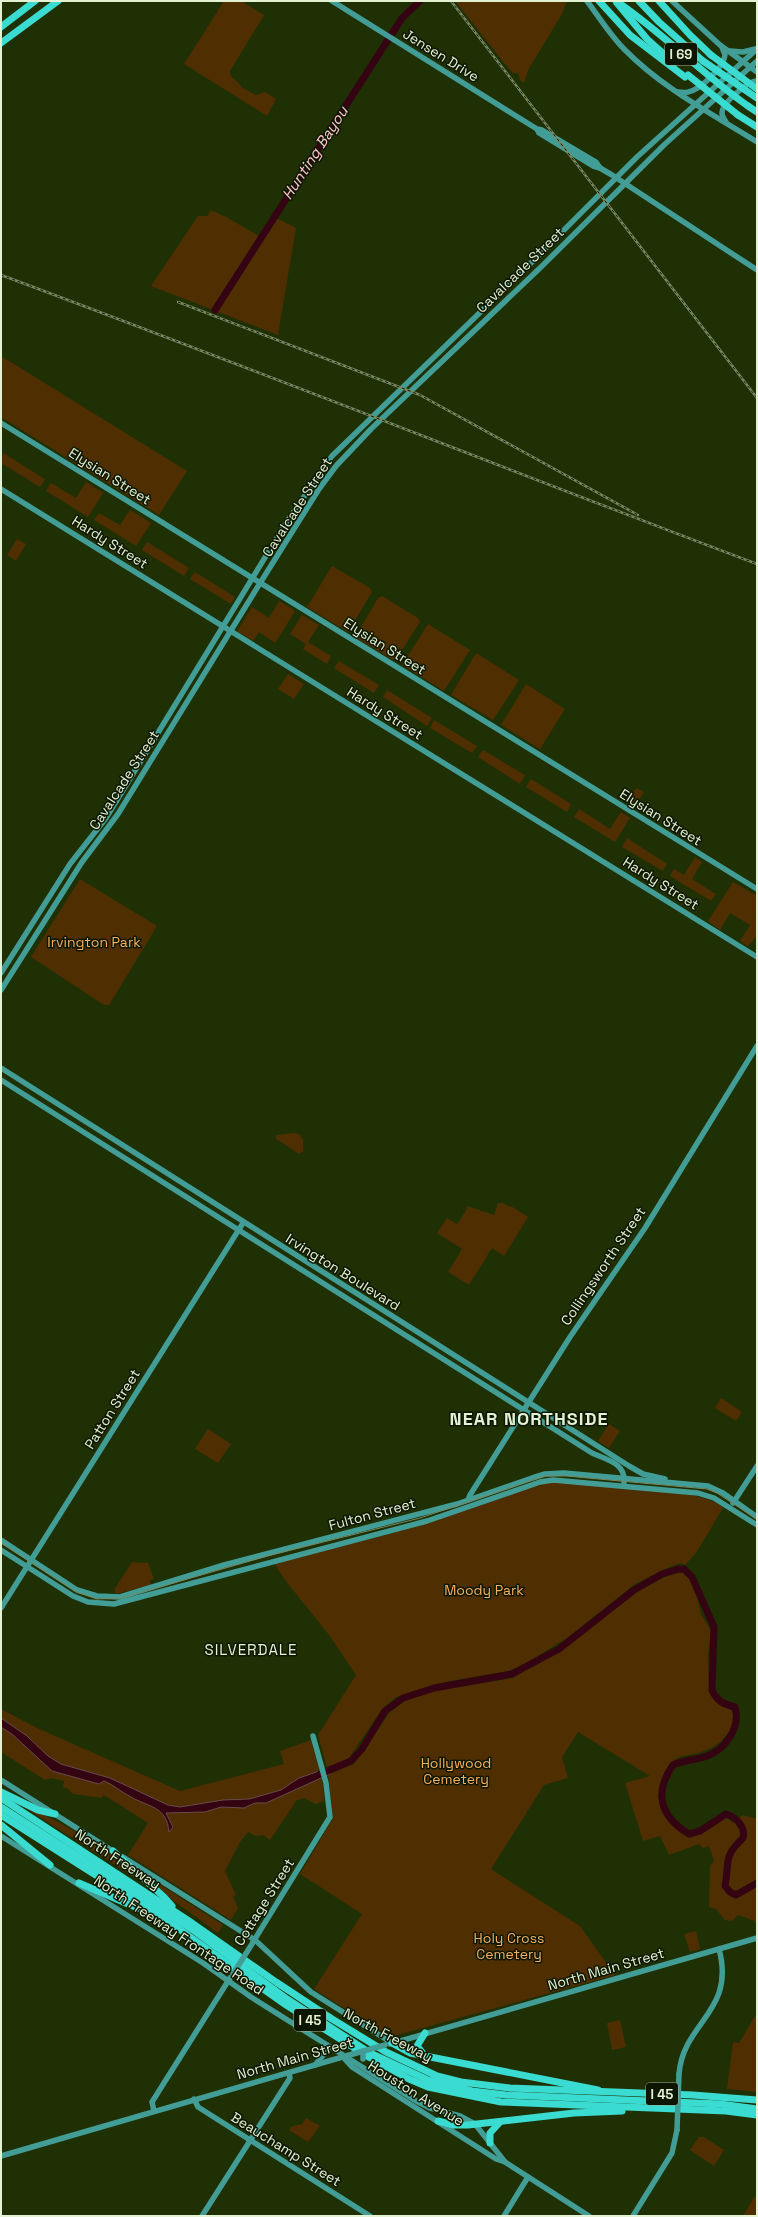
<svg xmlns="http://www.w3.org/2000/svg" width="758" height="2217" viewBox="0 0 758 2217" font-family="'Space Grotesk',sans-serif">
	<rect width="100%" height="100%" fill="#1f3004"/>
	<g fill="#4f2f01">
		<path d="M 224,1 L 241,1 L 264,15 L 230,71 C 230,80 239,80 241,87 L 256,95 L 265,92 L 276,99 L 267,116 L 184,64 Z"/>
		<polygon points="455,1 567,1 562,14 528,70 524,83 520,80 518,73 513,73 509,69"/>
		<polygon points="211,210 228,218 259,236 273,216 296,228 278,335 151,286 198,216 207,216"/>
		<polygon points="1,356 187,471 159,515 1,417"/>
		<polygon points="3,453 45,479 40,487 1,463"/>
		<polygon points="86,482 103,493 88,517 46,491 51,483 76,498"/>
		<polygon points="130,510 151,523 136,546 94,520 99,513 120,525"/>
		<polygon points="17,539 26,544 16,561 7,555"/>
		<polygon points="147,542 189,568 184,576 142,550"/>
		<polygon points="332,566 370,588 372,592 348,632 307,607"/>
		<polygon points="195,572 235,597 231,604 190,579"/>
		<polygon points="382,596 418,618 420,622 395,661 355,637 378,598"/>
		<polygon points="279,601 294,610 294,613 275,643 259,632 253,641 237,631 252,607 269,618"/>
		<polygon points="302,615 319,625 308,642 331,656 327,664 303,649 306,644 290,634"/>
		<polygon points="428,624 470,650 444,691 402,665"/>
		<polygon points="476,653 519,680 493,720 451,695"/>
		<polygon points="339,661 379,685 374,693 334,668"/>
		<polygon points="288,674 304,684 294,699 278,689"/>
		<polygon points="526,684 565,709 540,749 501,725"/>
		<polygon points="387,690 432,718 427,726 383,697"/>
		<polygon points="434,720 477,746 472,753 430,728"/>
		<polygon points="483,750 525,775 520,784 478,757"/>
		<polygon points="531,779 571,804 567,812 526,787"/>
		<polygon points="636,788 644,792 634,808 627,803"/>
		<polygon points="579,809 610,829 621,812 630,818 615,842 574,817"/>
		<polygon points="627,838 667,864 663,871 622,847"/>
		<polygon points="695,857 702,862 692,879 716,894 711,901 670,876 674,869 684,875"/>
		<polygon points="80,879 157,926 109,1005 104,1005 31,957"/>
		<path d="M 733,882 L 757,896 L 757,915 L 755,918 L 757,919 C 757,931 758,940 747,946 L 740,941 L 750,925 L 730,913 L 720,930 L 708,921 Z"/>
		<polygon points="294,1133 299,1134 303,1139 303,1151 299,1154 275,1138 277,1135"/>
		<polygon points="498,1203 503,1203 510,1207 511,1206 528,1217 504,1256 492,1248 469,1285 448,1272 462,1249 437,1233 447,1218 457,1224 467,1209 467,1206 494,1215"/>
		<polygon points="721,1398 742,1412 736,1421 715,1408"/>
		<polygon points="609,1424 620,1431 609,1448 598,1441"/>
		<polygon points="208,1429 231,1444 218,1463 195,1449"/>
		<path d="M 547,1482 C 575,1482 709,1488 723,1508 L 696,1553 L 685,1565 L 680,1563 L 667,1568 L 635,1584 L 567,1638 L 528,1662 L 509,1671 L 450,1681 L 396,1697 L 382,1709 L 347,1761 L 327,1768 L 318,1735 L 356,1675 L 329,1635 L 285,1580 L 274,1563 L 390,1534 Z"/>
		<polygon points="132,1562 148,1563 154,1579 150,1580 151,1585 116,1594 114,1590"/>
		<path d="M 684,1571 L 694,1585 L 701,1614 L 711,1631 L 708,1655 L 709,1691 L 714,1700 L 731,1710 L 735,1716 C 731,1737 714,1750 694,1754 C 686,1756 680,1755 673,1761 C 663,1769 661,1785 658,1798 L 662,1801 L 666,1813 L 665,1816 L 673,1822 L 678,1831 L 695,1835 L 724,1816 L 733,1823 L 743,1815 L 757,1819 L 757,1933 L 755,1921 L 738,1915 L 732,1921 L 725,1920 L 716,1909 L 709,1907 L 710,1866 L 714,1861 L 709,1846 L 703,1848 L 699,1844 L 669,1855 L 660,1836 L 643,1841 L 625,1783 L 650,1776 L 578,1732 L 562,1757 L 568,1778 L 544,1785 L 491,1869 L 580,1926 L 615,1975 L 390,2037 L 314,1989 L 362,1914 L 300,1874 L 333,1818 L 328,1774 L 354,1764 L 390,1712 L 405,1701 L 434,1691 L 513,1678 L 554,1654 L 639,1591 L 662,1578 Z"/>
		<polygon points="1,1709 37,1728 180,1791 284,1764 280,1751 311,1740 323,1785 324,1801 316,1804 304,1798 297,1800 270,1840 263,1835 255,1836 248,1832 240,1842 225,1871 236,1895 233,1896 238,1908 231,1920 128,1855 148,1823 104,1795 102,1798 73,1794 67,1788 63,1788 64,1781 51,1778 45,1780 1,1752"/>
		<path d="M 29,1808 C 71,1827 109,1849 143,1880 L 142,1882 L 27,1809 Z"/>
		<polygon points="142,1873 223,1925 218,1933 174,1901"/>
		<polygon points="696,1931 700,1949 690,1952 684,1934"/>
		<polygon points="757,2013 757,2092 727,2089 733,2042 739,2043"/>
		<polygon points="620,2020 626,2047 612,2050 607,2023"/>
		<polygon points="306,2118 320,2126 308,2142 289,2130 292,2126 302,2124"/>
		<polygon points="699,2137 704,2137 724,2150 714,2166 690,2150"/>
		<polygon points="757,2193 757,2216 743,2216"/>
	</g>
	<path fill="#350413" stroke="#694b4d" d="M 1,1718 L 27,1736 L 48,1756 L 61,1764 L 110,1778 L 168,1805 L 180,1807 L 223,1800 L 249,1799 L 281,1790 L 299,1778 L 328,1768 L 330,1774 L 266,1803 L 255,1803 L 244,1808 L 221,1807 L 205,1812 L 166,1813 L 173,1827 L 169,1832 C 167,1806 148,1807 131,1797 C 121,1792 114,1785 104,1781 L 99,1784 L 52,1771 L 13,1735 L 1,1727 Z"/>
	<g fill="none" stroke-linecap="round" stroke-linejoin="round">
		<g stroke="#350413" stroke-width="7">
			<polyline points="215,310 402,18 420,1"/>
			<path d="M 320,1774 L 351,1761 L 362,1749 L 385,1711 L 403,1698 L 434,1688 L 512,1674 L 559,1649 L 634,1590 L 662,1574 L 678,1569 L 684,1569 L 692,1577 L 714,1627 L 712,1690 C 717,1701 723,1704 735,1707 C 741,1727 726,1749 707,1756 C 696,1760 684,1760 673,1765 C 653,1794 661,1817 689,1834 L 700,1831 L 726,1814 C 736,1817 746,1827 743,1838 C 722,1858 730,1862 725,1886 L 730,1892 L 736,1895 L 757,1883"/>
		</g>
		<g stroke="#429d96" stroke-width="5.5">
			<polyline points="332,1 537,129 542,130 596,162 600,168"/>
			<path d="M 587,1 C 599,17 610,35 624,49 C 662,88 712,114 757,142"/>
			<polyline points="672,1 720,45 757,72"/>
			<polyline points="730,51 743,52 755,49"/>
			<path d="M 678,92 C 681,92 685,93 688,92 C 700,90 724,67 725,55 L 722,47"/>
			<path d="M 726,122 C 724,119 722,116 722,113 C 722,103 748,81 757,81"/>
			<polyline points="537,129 539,133 593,166 600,168 612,175 757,270"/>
			<polyline points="1,423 757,889"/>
			<polyline points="1,489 757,957"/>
			<polyline points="1,973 70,864 106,818 286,523 332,456 532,262 638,156 757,49"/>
			<polyline points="1,990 82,862 118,814 257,588 319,489 336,466 371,429 540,268 665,144 757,61"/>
			<polyline points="1,1068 629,1466 643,1474 665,1479"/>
			<path d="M 1,1080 L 592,1453 C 607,1460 626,1463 624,1483"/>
			<polyline points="468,1500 470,1495 570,1337 645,1228 757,1046"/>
			<polyline points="733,1503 757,1466"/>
			<polyline points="1,1540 77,1590 97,1596 120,1597 224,1565 457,1504 532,1478 545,1474 564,1473 708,1486 723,1493 757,1517"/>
			<polyline points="1,1550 73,1596 88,1602 114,1604 427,1521 540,1482 553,1480 698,1493 714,1498 757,1525"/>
			<polyline points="1,1608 243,1223"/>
			<polyline points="1,1780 116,1853"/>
			<polyline points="1,1836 203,1963 251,1997 416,2101 430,2108 460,2116 475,2124 505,2162 589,2216"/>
			<polyline points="123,1857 255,1940 311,1992 392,2043"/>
			<polyline points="253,1942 330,1817 326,1783 313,1736"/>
			<polyline points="390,2044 757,1938"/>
			<polyline points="343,2057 352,2067 496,2159 505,2162"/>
			<polyline points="315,2065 324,2054 324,2044"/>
			<path d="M 679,2074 C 683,2022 736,2012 719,1949"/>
			<polyline points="194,2099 198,2107 370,2216"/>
			<polyline points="154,2111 152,2102 230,1978"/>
			<polyline points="1,2156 353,2054"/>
			<polyline points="202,2216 290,2078 289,2073"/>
			<polyline points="504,2216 528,2177"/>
			<polyline points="633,2216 672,2153 677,2130"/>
		</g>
		<g stroke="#3adbd0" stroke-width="7">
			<polyline points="599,1 630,35 685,77"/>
			<polyline points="639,1 659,22 703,61"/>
			<polyline points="659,1 690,35 711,55"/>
			<polyline points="617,3 647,39 674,63"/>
			<polyline points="1,27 35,1"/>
			<polyline points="1,43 58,1"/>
			<polyline points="748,106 757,112"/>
			<polyline points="738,115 757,127"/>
			<polyline points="1,1792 38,1810 55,1814"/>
			<polyline points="1,1798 192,1923 276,1982 332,2019 386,2052 437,2076 461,2082 510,2088 693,2095 757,2100"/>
			<polyline points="1,1807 193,1930 287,1999 370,2053 428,2080 472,2091 506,2095 720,2104 757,2109"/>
			<polyline points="1,1815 165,1919 283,2003 356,2049"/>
			<polyline points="1,1825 50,1865"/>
			<polyline points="113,1851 164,1897 172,1906"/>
			<polyline points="79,1883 147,1912"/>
			<polyline points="392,2043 410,2053 598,2090"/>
			<polyline points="365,2055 409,2079 428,2087 501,2102 726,2111 757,2115"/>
			<polyline points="424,2055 417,2046 425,2033"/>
			<polyline points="438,2121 454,2125 468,2125 574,2113 622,2111"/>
			<polyline points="490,2143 490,2133 500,2122"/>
		</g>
		<polyline stroke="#788862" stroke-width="1" points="1,1543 77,1592 97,1599 121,1598 271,1555 420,1518 545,1476 566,1476 707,1489 717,1493 757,1519"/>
		<defs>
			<g id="rail">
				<polyline points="451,1 757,398"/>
				<path d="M 1,275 C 254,369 505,469 757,564"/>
				<polyline points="178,302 420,395 638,515"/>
			</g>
		</defs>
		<use href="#rail" stroke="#788862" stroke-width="2.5"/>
		<use href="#rail" stroke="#0d1602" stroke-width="1" stroke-dasharray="3" stroke-linecap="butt"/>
		<g stroke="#429d96" stroke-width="5.5">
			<polyline points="233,1974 252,1944"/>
			<polyline points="353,2054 385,2045"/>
			<polyline points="363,2059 363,2051"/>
			<polyline points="677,2130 679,2074"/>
		</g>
		<g stroke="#3adbd0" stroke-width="7">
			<path d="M 616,1 C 662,32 702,74 748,106"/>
			<polyline points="711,55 757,89"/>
			<polyline points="703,61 757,98"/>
			<polyline points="688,75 738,115"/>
		</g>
	</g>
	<g text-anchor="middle" stroke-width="3" stroke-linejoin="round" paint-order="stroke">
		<g fill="#0d1602" stroke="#a3b094" stroke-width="1">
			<rect x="665" y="43" width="32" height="22" rx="3"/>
			<rect x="294" y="2009" width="32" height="22" rx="3"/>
			<rect x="646" y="2083" width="32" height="22" rx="3"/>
		</g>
		<g font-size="13" font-weight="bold" fill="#e3f2d3">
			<text x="681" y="59">I 69</text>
			<text x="310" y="2025">I 45</text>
			<text x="662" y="2099">I 45</text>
		</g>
		<g font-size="14" fill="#e3f2d3" stroke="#0d1602">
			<text transform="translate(441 55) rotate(32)" y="5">Jensen Drive</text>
			<text transform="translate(520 270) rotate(-44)" y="5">Cavalcade Street</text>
			<text transform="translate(110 476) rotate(32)" y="5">Elysian Street</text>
			<text transform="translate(297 507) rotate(-57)" y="5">Cavalcade Street</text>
			<text transform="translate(110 542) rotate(32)" y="5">Hardy Street</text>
			<text transform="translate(385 646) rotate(32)" y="5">Elysian Street</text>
			<text transform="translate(385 713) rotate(32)" y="5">Hardy Street</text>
			<text transform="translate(124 780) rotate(-57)" y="5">Cavalcade Street</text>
			<text transform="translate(661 817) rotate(32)" y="5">Elysian Street</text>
			<text transform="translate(661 883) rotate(32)" y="5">Hardy Street</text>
			<text transform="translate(603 1266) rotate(-56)" y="5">Collingsworth Street</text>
			<text transform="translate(343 1272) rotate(32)" y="5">Irvington Boulevard</text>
			<text transform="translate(112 1409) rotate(-58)" y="5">Patton Street</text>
			<text transform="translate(372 1514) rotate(-15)" y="5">Fulton Street</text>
			<text transform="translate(118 1859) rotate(33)" y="5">North Freeway</text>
			<text transform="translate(264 1902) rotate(-58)" y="5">Cottage Street</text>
			<text transform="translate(179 1935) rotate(34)" y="5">North Freeway Frontage Road</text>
			<text transform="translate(606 1969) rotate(-16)" y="5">North Main Street</text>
			<text transform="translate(388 2035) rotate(28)" y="5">North Freeway</text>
			<text transform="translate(295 2058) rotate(-16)" y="5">North Main Street</text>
			<text transform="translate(416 2093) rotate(32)" y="5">Houston Avenue</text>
			<text transform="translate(286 2149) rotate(32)" y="5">Beauchamp Street</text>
		</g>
		<g font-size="14" fill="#f7b161" stroke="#0d1602">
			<text x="94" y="947">Irvington Park</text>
			<text x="484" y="1595">Moody Park</text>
			<text x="456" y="1768">Hollywood<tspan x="456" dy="16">Cemetery</tspan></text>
			<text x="509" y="1943">Holy Cross<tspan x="509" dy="16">Cemetery</tspan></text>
		</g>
		<g font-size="15" font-style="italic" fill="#ffc8d0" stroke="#0d1602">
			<text transform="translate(315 153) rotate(-57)" y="5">Hunting Bayou</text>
		</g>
		<g font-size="15" letter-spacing="1" fill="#e3f2d3" stroke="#0d1602">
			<text x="251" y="1655">SILVERDALE</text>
		</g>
		<g font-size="18" font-weight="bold" letter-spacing="1" fill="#e3f2d3" stroke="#0d1602">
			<text x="529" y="1425">NEAR NORTHSIDE</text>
		</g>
	</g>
	<rect width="758" height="2217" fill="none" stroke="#e3f2d3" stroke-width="4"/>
</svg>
